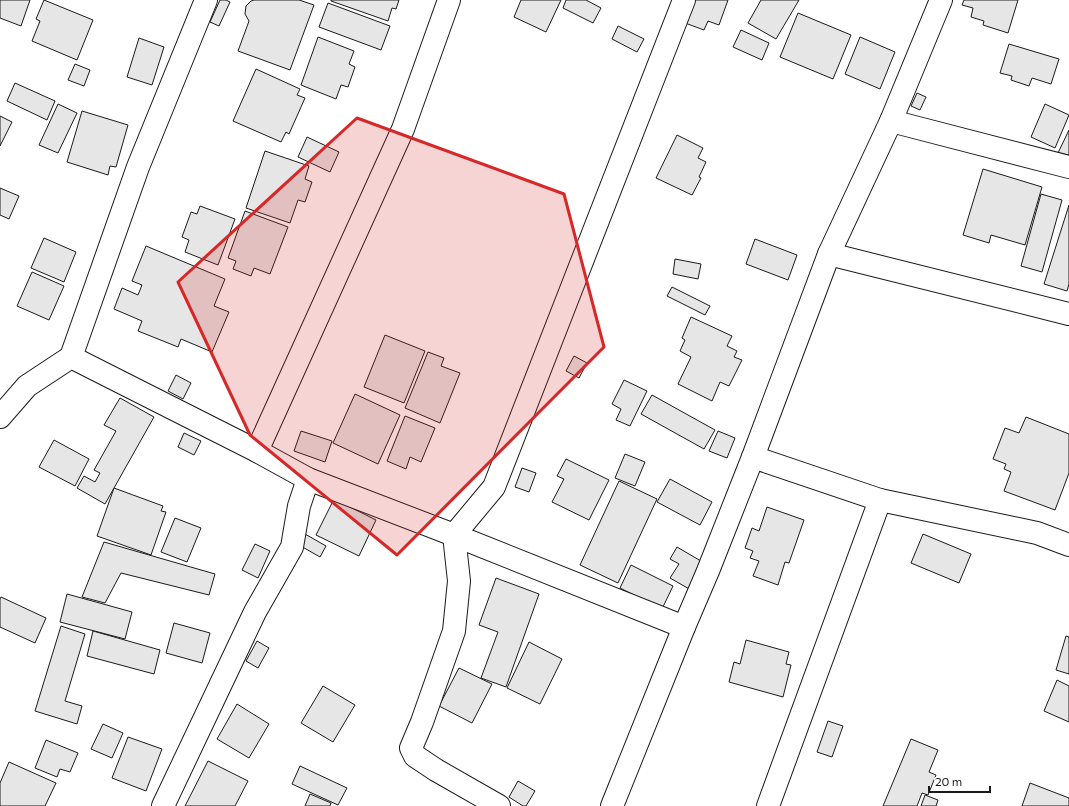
<svg xmlns="http://www.w3.org/2000/svg" width="1069" height="806" viewBox="0 0 1069 806" font-family="Commissioner,sans-serif">
	<rect width="100%" height="100%" fill="#fff"/>
	<g fill="#e6e6e6" stroke="#1a1a1a">
		<polygon points="0,0 30,0 21,26 0,18"/>
		<polygon points="44,0 93,20 77,60 32,41 40,21 36,19"/>
		<polygon points="220,0 226,0 230,2 219,26 210,22"/>
		<polygon points="254,0 299,0 314,5 290,70 238,51 249,21 245,14 246,6 251,1"/>
		<polygon points="331,0 399,0 396,9 392,8 388,21 331,1"/>
		<polygon points="521,0 561,0 546,32 514,17"/>
		<polygon points="566,0 586,0 601,8 593,23 563,8"/>
		<polygon points="693,0 728,0 719,25 708,21 704,30 685,23"/>
		<polygon points="761,0 799,0 776,39 748,23"/>
		<polygon points="964,0 1018,0 1008,33 983,25 984,21 971,17 973,8 962,5"/>
		<polygon points="328,3 390,26 381,50 319,27"/>
		<polygon points="798,13 851,35 833,79 780,57"/>
		<polygon points="618,26 644,39 637,52 612,39"/>
		<polygon points="741,30 769,43 762,60 733,47"/>
		<polygon points="318,37 354,51 349,64 355,67 348,87 341,85 336,99 301,85"/>
		<polygon points="860,37 895,52 880,89 845,74"/>
		<polygon points="139,38 164,47 152,85 127,77"/>
		<polygon points="1009,44 1059,59 1051,84 1032,78 1029,86 1011,80 1012,76 1000,73"/>
		<polygon points="75,64 90,70 84,86 68,80"/>
		<polygon points="256,69 300,89 297,95 305,98 289,134 286,132 281,142 233,121"/>
		<polygon points="15,83 55,101 47,120 7,101"/>
		<polygon points="917,93 926,97 920,110 911,106"/>
		<polygon points="58,104 77,113 58,153 39,145"/>
		<polygon points="1045,104 1069,115 1055,148 1031,137"/>
		<polygon points="82,111 128,125 116,167 110,166 108,175 67,162"/>
		<polygon points="0,116 12,122 0,146"/>
		<polygon points="1069,130 1069,157 1057,155"/>
		<polygon points="677,135 703,148 698,158 706,162 699,177 701,178 692,195 656,178"/>
		<polygon points="307,137 339,152 330,172 298,157"/>
		<polygon points="265,151 309,166 305,179 312,182 305,202 298,200 290,223 246,208"/>
		<polygon points="983,169 1042,187 1025,245 991,235 989,243 963,235"/>
		<polygon points="0,188 19,196 9,219 0,215"/>
		<polygon points="1041,194 1062,200 1042,272 1021,266"/>
		<polygon points="1069,205 1069,284 1067,291 1044,284"/>
		<polygon points="200,206 235,219 218,265 185,252 189,240 182,237 191,212 197,214"/>
		<polygon points="245,211 288,227 270,274 254,268 251,276 233,269 236,261 228,258"/>
		<polygon points="44,238 76,252 64,282 31,268"/>
		<polygon points="755,239 797,255 788,280 746,264"/>
		<polygon points="146,246 225,279 214,306 229,312 212,352 181,339 178,347 138,331 142,321 114,309 122,288 138,295 142,285 132,281"/>
		<polygon points="675,259 701,264 698,279 673,274"/>
		<polygon points="32,272 64,286 49,320 17,306"/>
		<polygon points="672,287 710,306 705,315 667,296"/>
		<polygon points="691,317 732,336 727,346 737,351 734,357 742,360 729,386 720,382 712,401 678,384 691,357 680,351 685,340 682,338"/>
		<polygon points="385,335 425,351 404,403 364,387"/>
		<polygon points="428,352 444,358 441,366 460,373 440,423 405,408"/>
		<polygon points="574,356 587,363 579,378 566,371"/>
		<polygon points="176,375 191,383 183,399 168,391"/>
		<polygon points="624,380 647,391 630,426 616,420 621,409 612,404"/>
		<polygon points="355,394 400,415 378,464 333,443"/>
		<polygon points="652,395 715,430 704,449 641,414"/>
		<polygon points="120,398 154,417 105,504 77,488 84,476 95,482 100,473 94,470 116,431 104,425"/>
		<polygon points="405,416 435,428 421,462 410,457 406,469 387,461"/>
		<polygon points="1026,417 1069,434 1069,473 1055,510 1004,491 1011,472 1004,469 1006,464 993,459 1005,428 1019,433"/>
		<polygon points="301,431 332,441 325,462 294,451"/>
		<polygon points="718,431 735,438 727,458 709,451"/>
		<polygon points="184,433 201,441 194,455 178,447"/>
		<polygon points="54,440 89,459 75,486 39,467"/>
		<polygon points="625,454 645,462 635,486 615,478"/>
		<polygon points="566,459 609,480 589,520 552,502 564,479 557,476"/>
		<polygon points="522,468 536,473 529,492 515,487"/>
		<polygon points="670,479 712,502 700,525 657,502"/>
		<polygon points="619,481 657,499 618,583 580,565"/>
		<polygon points="114,488 163,506 161,511 166,512 151,555 97,536"/>
		<polygon points="334,499 376,520 359,556 316,535"/>
		<polygon points="767,507 804,520 789,563 785,562 778,585 753,576 759,561 750,558 753,551 745,548 752,528 759,531"/>
		<polygon points="175,518 201,528 187,562 161,552"/>
		<polygon points="305,534 326,546 320,557 299,545"/>
		<polygon points="923,534 971,554 959,583 911,563"/>
		<polygon points="104,542 215,574 209,595 121,573 105,603 82,597"/>
		<polygon points="255,544 270,551 258,578 242,570"/>
		<polygon points="677,547 706,564 691,590 670,578 679,564 670,559"/>
		<polygon points="631,565 673,586 662,609 620,588"/>
		<polygon points="496,578 539,594 506,687 481,678 498,632 479,625"/>
		<polygon points="67,594 132,612 125,639 60,622"/>
		<polygon points="1,597 46,618 35,643 0,627 0,599"/>
		<polygon points="174,623 210,633 202,663 166,653"/>
		<polygon points="61,626 85,634 65,701 82,706 77,724 35,711"/>
		<polygon points="93,631 160,650 154,674 87,656"/>
		<polygon points="1066,636 1069,637 1069,674 1056,670"/>
		<polygon points="746,640 789,652 786,664 791,665 783,697 729,682 734,662 740,664"/>
		<polygon points="257,641 269,648 258,668 246,661"/>
		<polygon points="529,642 562,659 540,704 507,688"/>
		<polygon points="459,668 492,684 472,723 439,706"/>
		<polygon points="1057,680 1069,686 1069,722 1044,711"/>
		<polygon points="323,686 355,705 333,742 301,723"/>
		<polygon points="237,704 269,724 249,758 217,739"/>
		<polygon points="828,721 843,726 832,757 817,752"/>
		<polygon points="103,724 123,733 112,758 91,749"/>
		<polygon points="128,737 162,749 146,791 112,778"/>
		<polygon points="911,739 938,750 929,772 936,775 928,795 922,793 917,806 883,806"/>
		<polygon points="46,740 78,753 70,772 60,769 57,777 35,768"/>
		<polygon points="208,761 248,781 235,806 185,806"/>
		<polygon points="9,762 56,783 45,806 0,806 0,783"/>
		<polygon points="300,766 347,788 338,805 292,784"/>
		<polygon points="518,781 535,791 526,806 523,806 509,797"/>
		<polygon points="1030,783 1069,798 1069,806 1022,806"/>
		<polygon points="310,794 331,803 330,806 305,806"/>
		<polygon points="925,795 938,800 936,806 921,806"/>
	</g>
	<g fill="none" stroke-linecap="round" stroke-linejoin="round">
		<defs>
			<g id="minor">
				<polyline points="891,121 1069,167"/>
				<polyline points="829,254 1069,314"/>
				<polyline points="71,357 138,167 206,0"/>
				<polyline points="0,417 27,386 71,357 257,451 308,479 454,535 684,627"/>
				<polyline points="257,451 403,129 449,0"/>
				<polyline points="753,457 829,254 891,121 941,0"/>
				<polyline points="880,500 1037,533 1069,545"/>
				<polyline points="163,806 255,612 292,547 299,506 308,479"/>
				<polyline points="499,806 436,770 415,756 411,748 422,722 454,631 459,581 454,535 494,487 684,0"/>
				<polyline points="612,806 684,627 708,571 753,457 880,500 768,806"/>
			</g>
		</defs>
		<use href="#minor" stroke="#1a1a1a" stroke-width="24"/>
		<use href="#minor" stroke="#fff" stroke-width="22"/>
	</g>
	<path fill="#d62828" fill-opacity="0.2" stroke="#d62828" stroke-width="3" stroke-linejoin="round" d="M 357,118 L 564,194 L 604,347 L 397,555 L 250,435 L 178,282 Z"/>
	<path d="M929 786v6h61v-6" fill="none" stroke="#1a1a1a" stroke-width="2"/>
	<text x="935" y="786" font-size="12" fill="#1a1a1a" stroke="#ffffff" stroke-width="3" paint-order="stroke">20 m</text>
</svg>
